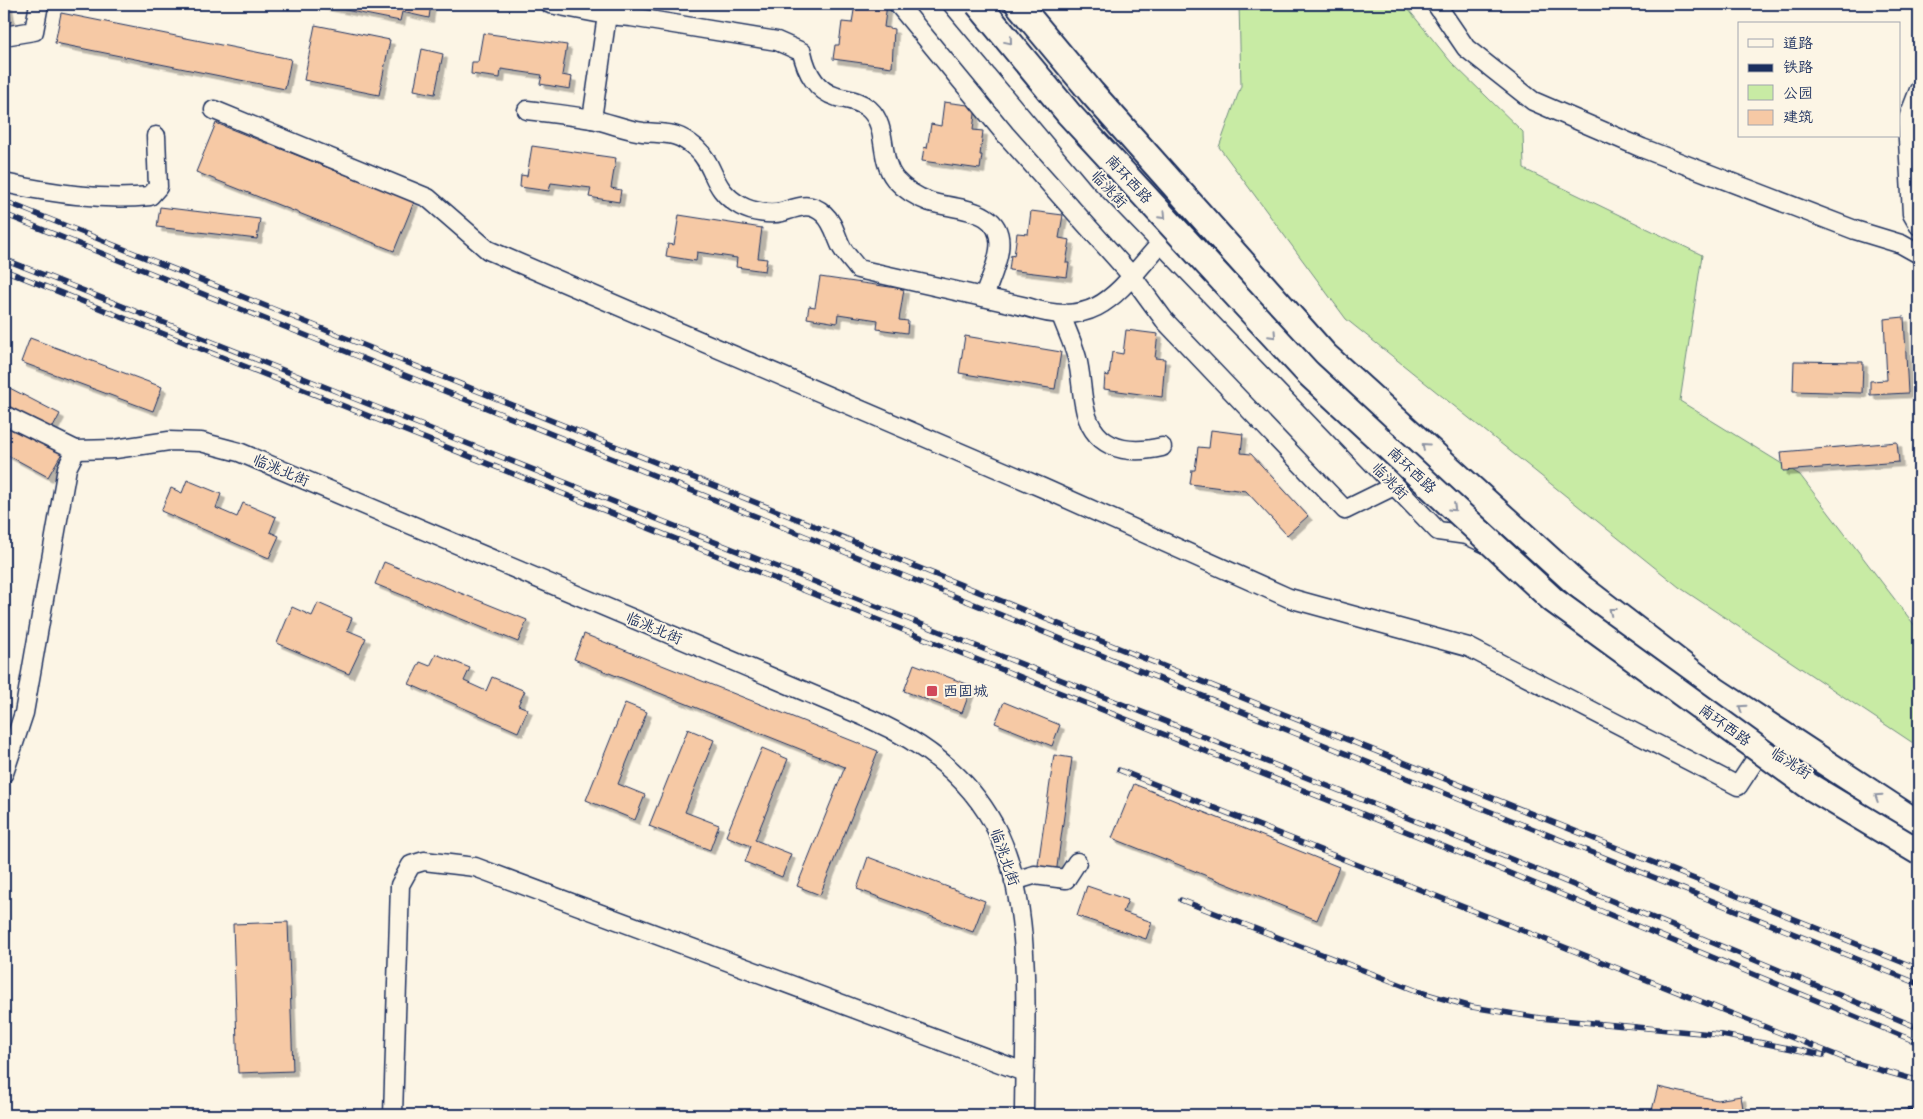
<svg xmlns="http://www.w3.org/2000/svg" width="1923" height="1119" viewBox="0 0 1923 1119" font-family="'Gochi Hand','LXGW WenKai TC',sans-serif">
	<defs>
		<filter id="shadow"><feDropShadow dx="4.5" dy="4.5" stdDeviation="0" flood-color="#0004"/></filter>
	</defs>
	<rect width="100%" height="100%" fill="#fcf5e5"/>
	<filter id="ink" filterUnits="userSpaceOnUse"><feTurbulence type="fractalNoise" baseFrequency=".02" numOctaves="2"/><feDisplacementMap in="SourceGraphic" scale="10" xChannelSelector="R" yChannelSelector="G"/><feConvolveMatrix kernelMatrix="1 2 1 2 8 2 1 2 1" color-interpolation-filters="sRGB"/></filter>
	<g filter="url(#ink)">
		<polygon fill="#c8eba4" stroke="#728d81" points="1239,4 1404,4 1451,62 1523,132 1524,169 1702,255 1680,401 1800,475 1919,631 1919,747 1679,587 1346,319 1219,147 1241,86"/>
		<g fill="#f6c9a5" stroke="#1b2f5e" filter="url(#shadow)">
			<polygon points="4,4 8,4 11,22 7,23 8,28 4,28"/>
			<polygon points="315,4 431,4 429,18 402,12 400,21"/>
			<polygon points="855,4 887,4 884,27 894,29 892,67 833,59 835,45 839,45 842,22 852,23"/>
			<polygon points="61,13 291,59 285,89 55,43"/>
			<polygon points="315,25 390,40 379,95 304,80"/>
			<polygon points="483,33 567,45 562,75 572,77 570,89 540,84 542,75 501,69 500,78 471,74 472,62 478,62"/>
			<polygon points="422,49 443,54 435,94 414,90"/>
			<polygon points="944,102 976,106 973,130 983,131 980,155 982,155 980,169 922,161 924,147 927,148 931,124 941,126"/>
			<polygon points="216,123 414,202 394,251 196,172"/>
			<polygon points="532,146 616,158 611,188 621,190 619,202 589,197 591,188 551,183 549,191 520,187 521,175 527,176"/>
			<polygon points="160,207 260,219 257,239 157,227"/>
			<polygon points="1031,211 1063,215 1059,238 1070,240 1066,263 1069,263 1067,277 1009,270 1011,255 1014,256 1017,233 1028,234"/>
			<polygon points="679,215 762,228 758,258 767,259 765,271 736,267 737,258 697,252 696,261 666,256 668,244 674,245"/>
			<polygon points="820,277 904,289 899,320 908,321 907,333 877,329 878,320 838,314 837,323 807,318 809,306 815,307"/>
			<polygon points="1904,317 1908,393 1870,395 1870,381 1887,380 1884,319"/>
			<polygon points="1126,330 1158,334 1155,358 1165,359 1162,397 1104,389 1105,375 1109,376 1112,352 1123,354"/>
			<polygon points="965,336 1061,352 1055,389 959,373"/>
			<polygon points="30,338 162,387 153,411 21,362"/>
			<polygon points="1794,361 1863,362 1862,393 1793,391"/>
			<polygon points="4,385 60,414 50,433 4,410"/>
			<polygon points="4,421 62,453 48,477 4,453"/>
			<polygon points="1211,430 1243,434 1241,453 1251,454 1308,516 1287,535 1246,491 1190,484 1192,470 1195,470 1198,447 1209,448"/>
			<polygon points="1897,442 1899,462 1783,471 1781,452"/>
			<polygon points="187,480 221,494 216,508 237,517 243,503 276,517 270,532 279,536 269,558 161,511 171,488 182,493"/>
			<polygon points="384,562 527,620 518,642 375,584"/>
			<polygon points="318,603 352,618 347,630 366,638 349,674 277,643 292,607 312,616"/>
			<polygon points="584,634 878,751 820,895 797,886 845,767 574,659"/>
			<polygon points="436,654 470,668 464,681 486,691 492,677 525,691 518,705 528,709 518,732 409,684 420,662 430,666"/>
			<polygon points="914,664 972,686 962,713 904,691"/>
			<polygon points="1004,702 1060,725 1052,746 995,723"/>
			<polygon points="625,703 647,712 618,784 645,795 635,820 586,800"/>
			<polygon points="688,729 714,740 685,812 719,825 710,850 649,826"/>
			<polygon points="762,748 788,759 755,840 791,854 782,877 745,862 751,846 726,836"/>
			<polygon points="1054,755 1072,758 1056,874 1037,872"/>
			<polygon points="1134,784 1339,867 1317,920 1112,838"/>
			<polygon points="868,857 985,901 973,932 857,889"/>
			<polygon points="1087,886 1128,900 1123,912 1152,922 1146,939 1077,916"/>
			<polygon points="288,922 293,1071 238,1073 233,924"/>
			<polygon points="1658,1087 1717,1100 1741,1096 1744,1115 1651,1114"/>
		</g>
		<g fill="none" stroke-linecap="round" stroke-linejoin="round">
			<defs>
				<g id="minor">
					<path d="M 550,4 L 607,15 L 631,17 L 777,41 L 802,52 C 806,71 816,91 837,97 C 849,100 860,101 869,109 C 889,127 878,158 895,179 C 904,189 916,197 930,202 C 956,210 1005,207 999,250 C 997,266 989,282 984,297"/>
					<polyline points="898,4 1005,134 1132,276 1165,321 1345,510 1394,486"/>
					<polyline points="952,4 1099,179 1438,531 1467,535 1484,543"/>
					<polyline points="1436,4 1466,48 1533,101 1642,148 1855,230 1901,244 1919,254"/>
					<polyline points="4,36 34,31 39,4"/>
					<polyline points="1919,90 1907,121 1912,214 1919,226"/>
					<polyline points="214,110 428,198 488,250 1043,488 1289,598 1468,647 1738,786 1765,745"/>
					<path d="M 527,110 C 549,113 570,115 591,119 C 608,122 626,130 643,132 C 666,134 676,131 696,148 C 717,167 710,189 741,206 C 752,212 770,215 782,212 C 798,207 810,201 824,214 C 834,223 836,237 842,248 C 846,255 853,262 858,269 L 1027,307 C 1098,331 1118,291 1161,243"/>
					<polyline points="592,119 607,15"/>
					<path d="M 4,183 C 52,193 101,201 150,196 L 158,187 L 156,136"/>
					<path d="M 1061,315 C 1066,329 1073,343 1077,358 C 1081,373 1081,389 1084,404 C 1091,447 1123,456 1162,447"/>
					<path d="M 4,415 L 76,450 L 115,449 L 169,441 L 201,442 L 239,452 L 870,719 C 920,741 966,774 993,823 C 1036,897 1024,1030 1024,1115"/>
					<polyline points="4,773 24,713 67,468 76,450"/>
					<polyline points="1014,881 1034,875 1066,879 1077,862"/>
					<polyline points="393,1115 400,885 411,865 424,861 475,867 1024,1072"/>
				</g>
				<polyline id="highway" points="1018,4 1092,93 1325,355 1578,585 1715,690 1919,824"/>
			</defs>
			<use href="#minor" stroke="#1b2f5e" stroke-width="21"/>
			<use href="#highway" stroke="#1b2f5e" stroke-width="29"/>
			<use href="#minor" stroke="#fcf5e5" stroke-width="18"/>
			<use href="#highway" stroke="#fcf5e5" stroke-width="25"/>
			<defs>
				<g id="rail">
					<polyline points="4,201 1919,969"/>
					<polyline points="4,214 1919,984"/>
					<polyline points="4,259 1501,855 1919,1028"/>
					<polyline points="4,270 1490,865 1919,1043"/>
					<polyline points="1119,770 1851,1061"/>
					<polyline points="1181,900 1420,992 1472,1007 1540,1018 1722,1035 1823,1055"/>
					<polyline points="1845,1060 1919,1081"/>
					<polyline points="1852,1115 1919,1110"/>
				</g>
			</defs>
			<use href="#rail" stroke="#1b2f5e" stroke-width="5.5"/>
			<use href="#rail" stroke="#fcf5e5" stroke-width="4" stroke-dasharray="11" stroke-linecap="butt"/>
			<defs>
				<polyline id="highway-bridge" points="978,4 1069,114 1308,373 1553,600 1809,786 1919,852"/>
			</defs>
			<use href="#highway-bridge" stroke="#1b2f5e" stroke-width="29" stroke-linecap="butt"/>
			<use href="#highway-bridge" stroke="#fcf5e5" stroke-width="25"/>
		</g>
		<defs><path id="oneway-chevron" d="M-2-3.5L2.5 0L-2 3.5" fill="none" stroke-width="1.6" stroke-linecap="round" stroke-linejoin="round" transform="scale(1.25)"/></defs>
		<g stroke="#8c92a2">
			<use href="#oneway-chevron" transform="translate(1009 41) rotate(50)"/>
			<use href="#oneway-chevron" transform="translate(1163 216) rotate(47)"/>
			<use href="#oneway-chevron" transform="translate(1273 335) rotate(47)"/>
			<use href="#oneway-chevron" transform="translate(1425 446) rotate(-138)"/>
			<use href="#oneway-chevron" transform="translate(1453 508) rotate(43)"/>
			<use href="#oneway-chevron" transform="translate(1612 611) rotate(-142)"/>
			<use href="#oneway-chevron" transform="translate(1742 708) rotate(-147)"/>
			<use href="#oneway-chevron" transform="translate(1878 797) rotate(-147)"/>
		</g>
	</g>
	<rect fill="#d1495b" stroke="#fcf5e5" stroke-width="2" x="926" y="685" width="12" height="12" rx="2.5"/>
	<g text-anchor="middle" stroke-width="4" stroke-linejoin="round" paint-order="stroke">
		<g font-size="15" fill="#1b2f5e" stroke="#fcf5e5">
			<text transform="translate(1129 179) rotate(47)" y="5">南环西路</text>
			<text transform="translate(1109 189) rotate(47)" y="5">临洮街</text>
			<text transform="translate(281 470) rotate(23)" y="5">临洮北街</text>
			<text transform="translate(1412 470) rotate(43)" y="5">南环西路</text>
			<text transform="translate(1390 481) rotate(46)" y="5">临洮街</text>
			<text transform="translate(654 628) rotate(23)" y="5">临洮北街</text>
			<text transform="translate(1725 725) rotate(36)" y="5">南环西路</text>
			<text transform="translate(1791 763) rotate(33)" y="5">临洮街</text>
			<text transform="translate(1005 857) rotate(71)" y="5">临洮北街</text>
		</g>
		<g font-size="15" fill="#1b2f5e" stroke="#fcf5e5" text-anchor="start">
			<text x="943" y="696">西固城</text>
		</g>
	</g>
	<rect width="1923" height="1119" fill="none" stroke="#fcf5e5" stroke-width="20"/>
	<rect x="10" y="10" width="1903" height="1099" fill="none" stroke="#1b2f5e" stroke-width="2" filter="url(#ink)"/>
	<rect x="1738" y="22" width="162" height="115" fill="#fcf5e5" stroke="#a2a6af"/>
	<rect x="1748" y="39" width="25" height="8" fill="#fcf5e5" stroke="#a2a6af"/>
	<text x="1783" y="48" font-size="15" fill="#1b2f5e">道路</text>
	<rect x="1748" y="64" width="25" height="8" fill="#1b2f5e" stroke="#a2a6af"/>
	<text x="1783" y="72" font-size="15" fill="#1b2f5e">铁路</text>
	<rect x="1748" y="85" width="25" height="15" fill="#c8eba4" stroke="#a2a6af"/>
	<text x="1783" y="98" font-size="15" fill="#1b2f5e">公园</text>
	<rect x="1748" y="110" width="25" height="15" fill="#f6c9a5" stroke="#a2a6af"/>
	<text x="1783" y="122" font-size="15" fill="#1b2f5e">建筑</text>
</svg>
